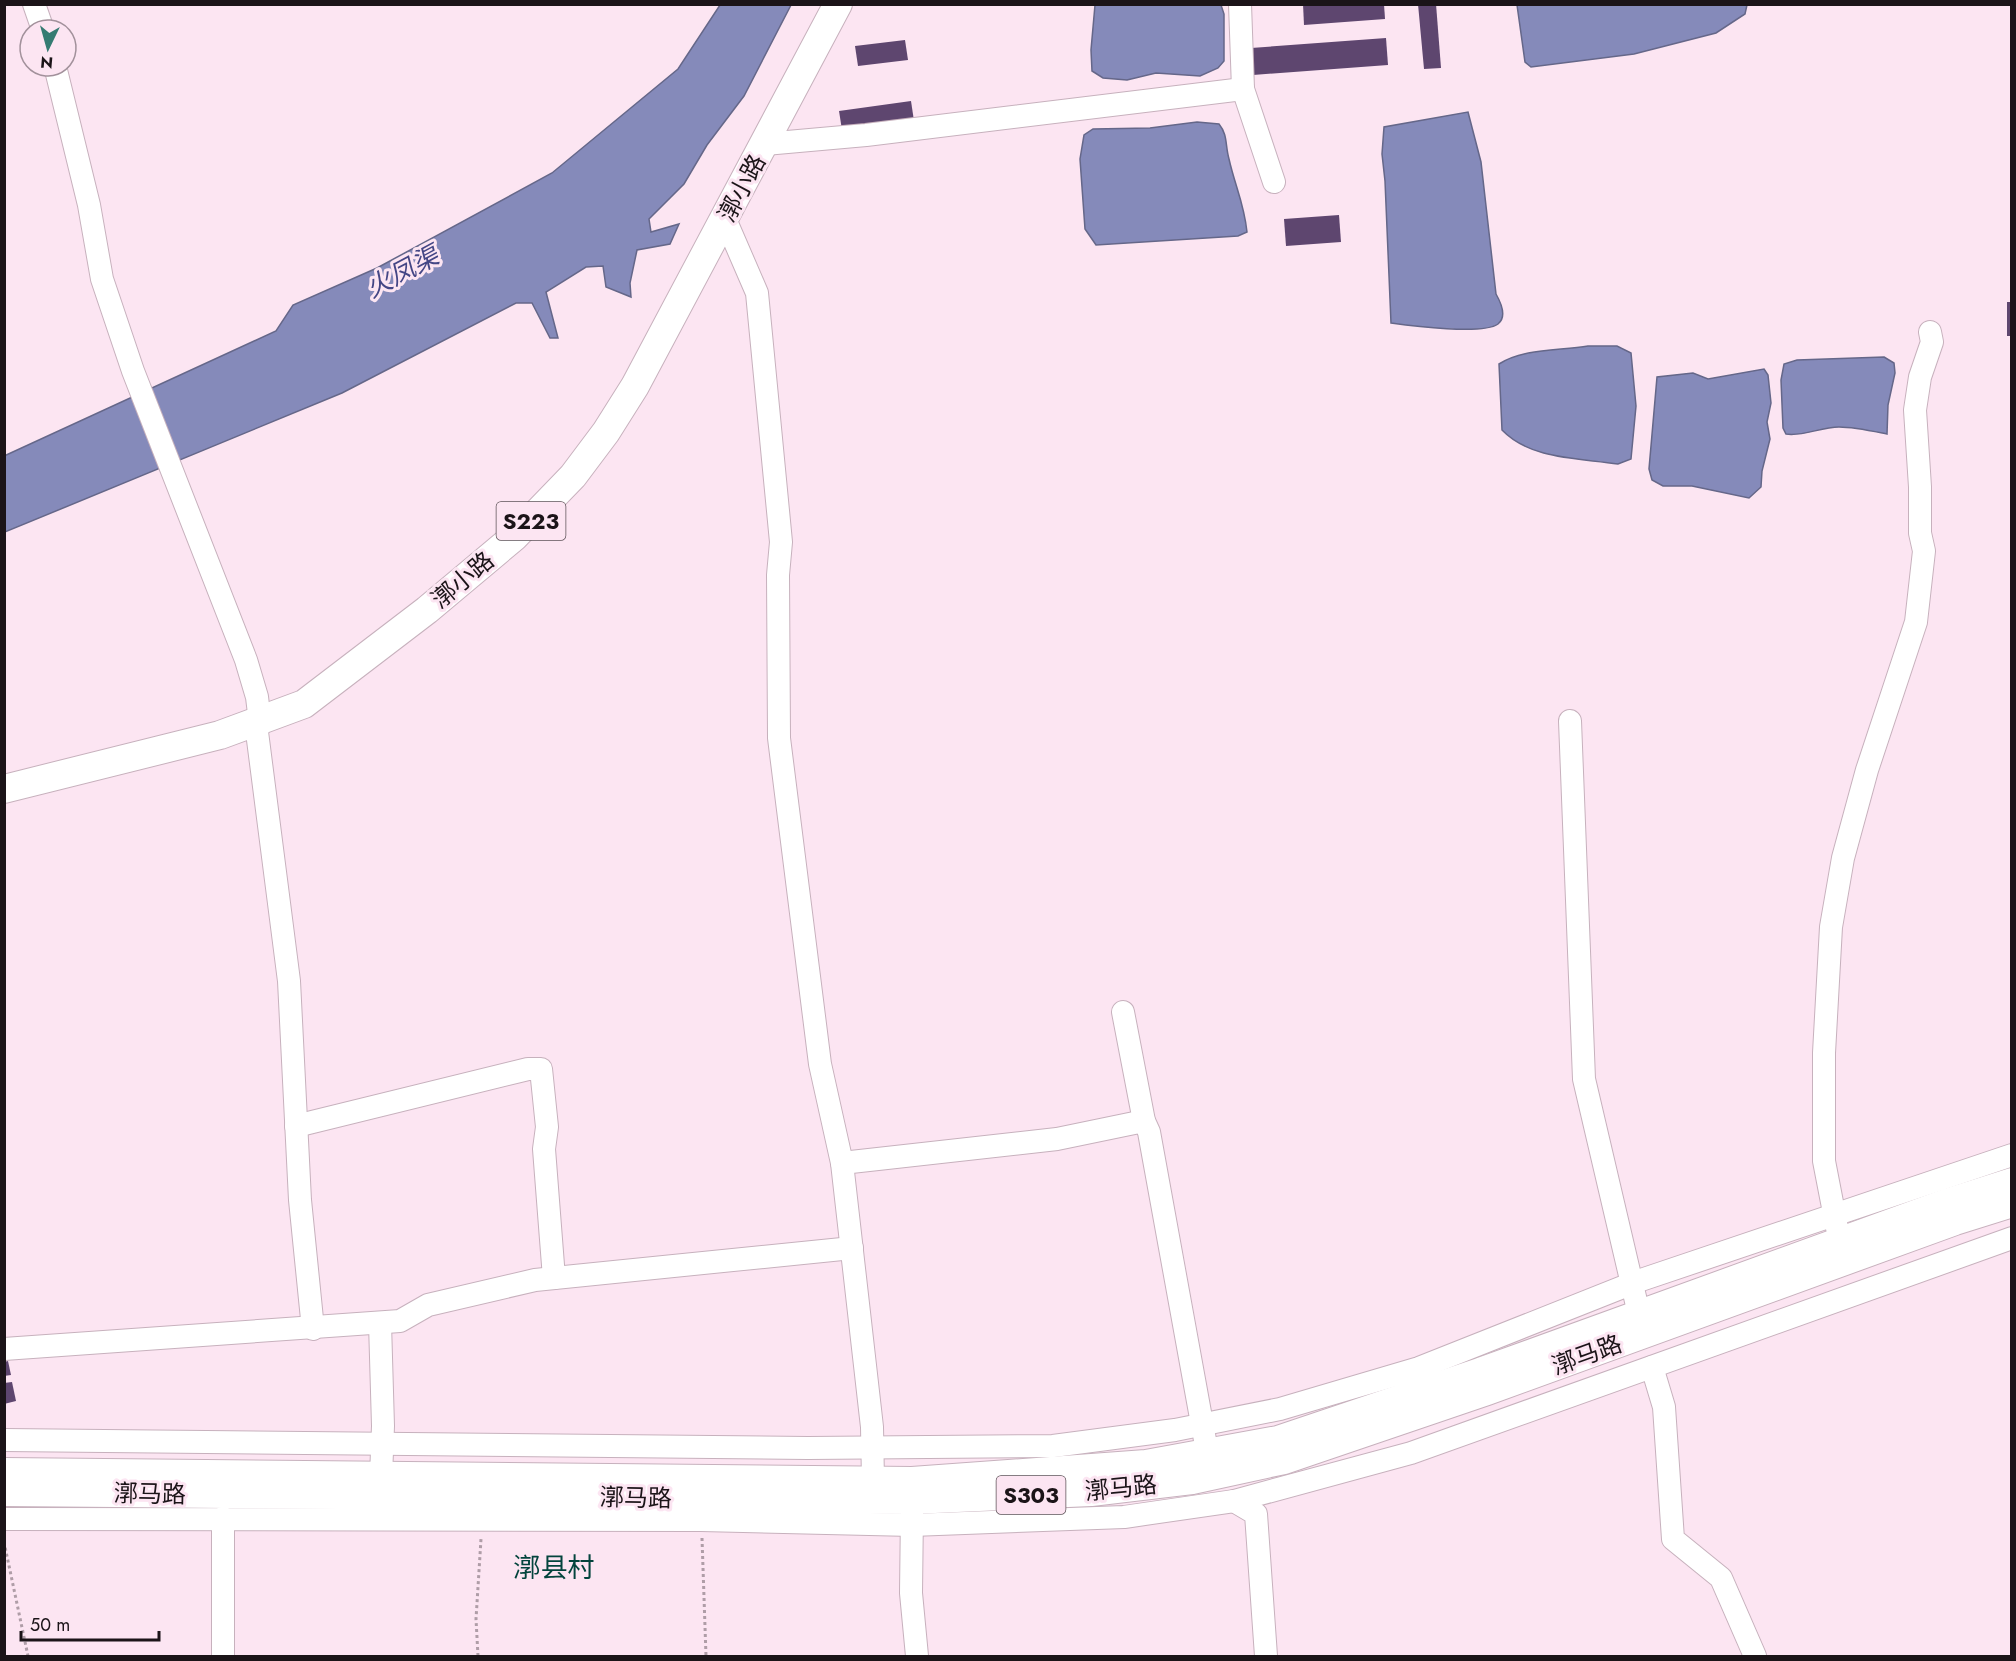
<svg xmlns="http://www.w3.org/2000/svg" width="2016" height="1661" viewBox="0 0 2016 1661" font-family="Jost,'Noto Sans SC',sans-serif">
	<rect width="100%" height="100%" fill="#fce5f2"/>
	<g fill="#858aba" stroke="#656789" stroke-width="1.5">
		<polygon points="720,5 791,5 744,96 707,145 684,184 649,219 651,232 679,224 670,244 637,250 630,283 631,297 606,287 603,266 586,267 546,292 558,338 550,338 532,303 516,303 342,393 5,532 4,456 276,331 293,305 377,268 552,173 678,69"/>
		<polygon points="1095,5 1221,5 1224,14 1224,61 1218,68 1200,76 1156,73 1127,80 1103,78 1092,71 1091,50"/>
		<polygon points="1517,5 1517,4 1747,5 1745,14 1716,33 1634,54 1531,67 1525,62"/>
		<path d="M 1468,112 L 1481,162 L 1496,294 C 1500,301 1508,316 1498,324 C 1483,335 1412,326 1391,323 L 1385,181 L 1382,154 L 1384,127 Z"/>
		<path d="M 1197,122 L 1219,124 C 1228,135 1225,145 1229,159 C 1235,186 1244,203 1247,232 L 1238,236 L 1096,245 L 1085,229 L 1080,159 L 1084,135 L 1093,129 L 1150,128 Z"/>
		<path d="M 1588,346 L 1617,346 L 1631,353 L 1636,406 L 1631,459 L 1618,464 C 1579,458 1531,460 1502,430 L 1499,364 C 1524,348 1560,351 1588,346 Z"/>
		<path d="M 1884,357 L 1894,363 L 1895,373 L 1888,405 L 1887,434 C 1872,431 1854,427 1839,427 C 1821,427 1802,437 1786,434 L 1783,428 L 1781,380 L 1784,364 L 1797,360 Z"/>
		<polygon points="1764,369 1768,375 1771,403 1767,422 1770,439 1762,471 1761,487 1749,498 1692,486 1663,486 1652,480 1649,469 1657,377 1693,373 1708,379"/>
	</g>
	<g fill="#5e466f">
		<polygon points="1303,4 1384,4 1385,19 1304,25"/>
		<polygon points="1418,4 1436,4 1441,68 1424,69"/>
		<polygon points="1386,38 1388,65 1253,75 1251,48"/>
		<polygon points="905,40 908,60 858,66 855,46"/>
		<polygon points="911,101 914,121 842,130 839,111"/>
		<polygon points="1339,215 1341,242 1286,246 1284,219"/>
		<rect x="2007" y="302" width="5" height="34"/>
		<polygon points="8,1361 11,1375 4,1376 4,1362"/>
		<polygon points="12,1382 16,1401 4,1404 4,1383"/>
	</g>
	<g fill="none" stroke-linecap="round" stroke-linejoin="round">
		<defs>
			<g id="minor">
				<polyline points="34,4 43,30"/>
				<polyline points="1240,4 1243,89 1274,182"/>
				<polyline points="55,66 89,205 102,279 133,371 246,660 257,697 260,722 257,732 289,981 300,1200 313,1329"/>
				<polyline points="765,144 866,135 1243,89"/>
				<polyline points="725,219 757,293 781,542 778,575 779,738 820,1064 842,1163 872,1427 873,1481"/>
				<polyline points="1570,721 1584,1079 1639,1314"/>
				<polyline points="1123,1012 1144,1121 1149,1132 1205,1440"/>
				<polyline points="296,1126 528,1069 541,1069 547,1127 544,1149 554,1278"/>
				<polyline points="842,1163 1057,1139 1144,1121"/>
				<polyline points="1837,1228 1824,1161 1824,1053 1831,927 1843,858 1867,770 1916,622 1924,551 1920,533 1920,487 1915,410 1920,377 1932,342 1930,332"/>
				<polyline points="380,1323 383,1426 381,1476"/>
				<polyline points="4,1349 400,1321 428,1305 535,1280 852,1248"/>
				<polyline points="1652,1367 1664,1407 1673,1539 1721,1578 1755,1656"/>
				<polyline points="4,1440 808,1448 1053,1446 1175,1430 1280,1409 1419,1368 1638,1281 2012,1155"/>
				<polyline points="1234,1501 1256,1514 1266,1656"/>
				<polyline points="912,1511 911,1593 917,1656"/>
				<polyline points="223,1518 223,1656"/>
				<polyline points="4,1519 701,1520 912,1525 1124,1517 1234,1501 1411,1453 2012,1238"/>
			</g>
			<g id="major">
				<polyline points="4,789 220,735 304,704 427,610 514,537 573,476 606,432 635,386 838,4"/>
				<polyline points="4,1472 912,1481 1146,1464 1278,1440 1480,1372 1949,1202 2012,1182"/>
				<polyline points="4,1492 912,1500 1091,1492 1192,1480 1284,1460 1487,1391 1955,1221 2012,1203"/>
			</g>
		</defs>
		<use href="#minor" stroke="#c7b1bd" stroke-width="24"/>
		<use href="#major" stroke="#c7b1bd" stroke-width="30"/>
		<g stroke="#af9da7" stroke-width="3" stroke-dasharray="3 3" stroke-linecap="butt">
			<polyline points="702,1538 706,1656"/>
			<polyline points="4,1542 28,1656"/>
			<polyline points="478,1656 476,1619 481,1539"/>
		</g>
		<use href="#minor" stroke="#fff" stroke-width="22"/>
		<use href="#major" stroke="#fff" stroke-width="28"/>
	</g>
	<g text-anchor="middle" stroke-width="6" stroke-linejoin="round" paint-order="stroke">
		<g fill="#fce5f2" stroke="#5e5359" stroke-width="1.5">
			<rect x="496.5" y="502" width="69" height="38" rx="4.5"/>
			<rect x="996.5" y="1476" width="69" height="38" rx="4.5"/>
		</g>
		<g font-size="22" font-weight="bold" fill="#1b1418">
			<text x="531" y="529">S223</text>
			<text x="1031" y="1503">S303</text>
		</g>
		<g font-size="24" fill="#1b1418" stroke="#fce5f2">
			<text transform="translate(742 188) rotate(-62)" y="8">漷小路</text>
			<text transform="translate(463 580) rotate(-40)" y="8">漷小路</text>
			<text transform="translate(1587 1355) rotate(-20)" y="8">漷马路</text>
			<text transform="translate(1121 1488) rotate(-6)" y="8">漷马路</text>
			<text transform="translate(150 1494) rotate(1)" y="8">漷马路</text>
			<text transform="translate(636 1498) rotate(1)" y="8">漷马路</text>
		</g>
		<g font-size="26" font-style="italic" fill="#444685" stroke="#fce5f2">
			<text transform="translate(402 272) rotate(-28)" y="9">火凤渠</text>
		</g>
		<g font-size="27" fill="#03443d" stroke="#fce5f2">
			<text x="554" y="1577">漷县村</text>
		</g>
	</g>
	<rect width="2016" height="1661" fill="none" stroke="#1b1418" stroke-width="12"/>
	<g transform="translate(48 48) rotate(185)"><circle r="28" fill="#fce5f2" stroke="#a2919b" stroke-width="1.5"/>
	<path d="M0-4.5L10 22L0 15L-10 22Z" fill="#357b72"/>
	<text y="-9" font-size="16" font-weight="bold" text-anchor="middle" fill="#1b1418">N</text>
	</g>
	<path d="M21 1631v9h138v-9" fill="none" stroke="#1b1418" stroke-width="3"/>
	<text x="30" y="1631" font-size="18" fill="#1b1418" stroke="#fce5f2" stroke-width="4.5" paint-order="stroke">50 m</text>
</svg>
